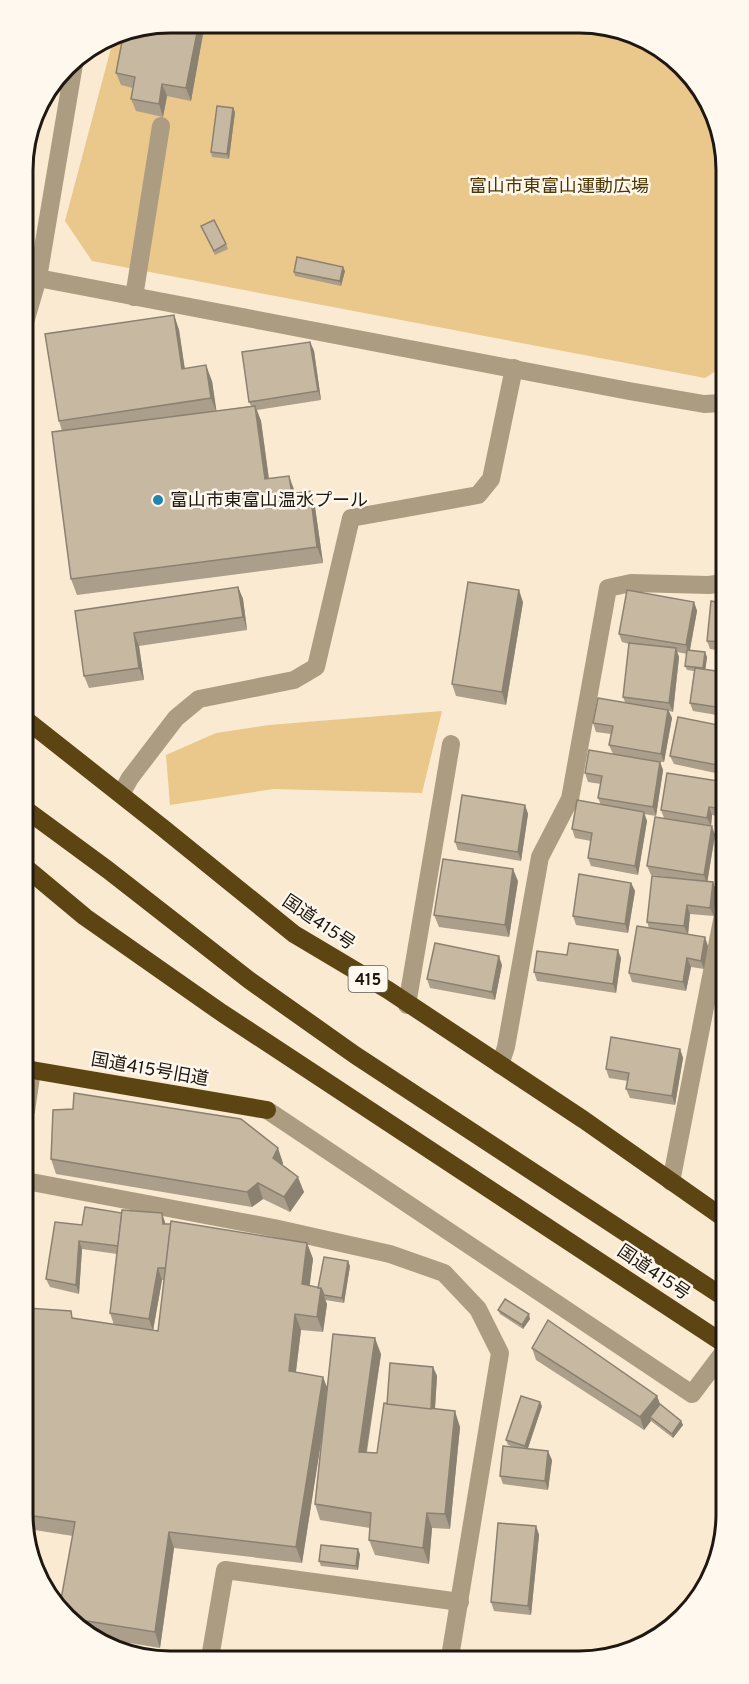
<svg xmlns="http://www.w3.org/2000/svg" width="749" height="1684" viewBox="0 0 749 1684" font-family="Overpass,'Noto Sans JP',sans-serif">
	<rect width="100%" height="100%" fill="#f9ead1"/>
	<g fill="#eac78b">
		<polygon points="170,23 608,25 677,59 721,131 722,367 705,378 92,261 65,221 115,33"/>
		<polygon points="442,711 422,793 273,789 170,805 166,755 216,733 269,725"/>
	</g>
	<g fill="none" stroke-linecap="round" stroke-linejoin="round">
		<g stroke="#ac9c82" stroke-width="18">
			<polyline points="38,278 629,391 704,404 722,403"/>
			<polyline points="134,297 161,126"/>
			<polyline points="23,329 38,278 75,58"/>
			<polyline points="121,794 130,778 176,718 199,699 294,680 316,667 351,518 478,495 491,479 514,368"/>
			<polyline points="407,1005 451,744"/>
			<polyline points="500,1065 506,1047 540,857 570,799 608,588 631,583 709,585 723,583"/>
			<polyline points="267,1110 692,1394 726,1349"/>
			<polyline points="26,1111 32,1070"/>
			<polyline points="26,1181 274,1228 390,1254 444,1273 478,1309 500,1353 450,1657"/>
			<polyline points="671,1182 724,910"/>
			<polyline points="210,1658 225,1570 460,1602"/>
		</g>
		<g stroke="#5d4413" stroke-width="18">
			<polyline points="25,719 163,828 294,934 388,990 584,1120 725,1219"/>
			<polyline points="25,809 108,870 249,980 355,1055 725,1298"/>
			<polyline points="25,867 85,917 222,1013 726,1345"/>
			<polyline points="26,1069 267,1110"/>
		</g>
	</g>
	<g fill="#ab9e8a" fill-rule="evenodd">
		<polygon points="170,22 205,23 191,101 167,96 163,117 136,111 131,99 133,88 121,85 116,73"/>
		<polygon points="233,108 235,112 229,159 212,157 211,152"/>
		<polygon points="201,226 226,244 228,249 215,255"/>
		<polygon points="345,271 341,286 295,276 294,272"/>
		<polygon points="174,315 179,330 185,369 212,381 216,411 251,406 249,402 310,342 314,351 321,400 257,410 261,421 269,479 295,493 310,491 315,507 323,563 77,595 71,579 62,431 59,421"/>
		<polygon points="238,587 243,599 247,630 139,646 144,680 89,688 84,676 75,611"/>
		<polygon points="523,602 506,705 456,696 452,684"/>
		<polygon points="694,602 697,611 690,650 707,657 705,669 719,672 723,656 723,716 693,711 690,703 694,671 687,670 685,666 687,654 677,652 679,657 673,712 669,711 672,718 664,762 660,762 663,770 656,816 644,814 647,821 638,875 591,866 588,858 591,841 575,838 572,829 601,805 598,798 601,784 588,782 585,773 613,754 609,745 611,734 596,732 593,723 625,702 623,697 629,644 622,642 619,634"/>
		<polygon points="723,603 723,651 710,649 707,641"/>
		<polygon points="723,726 724,759 720,774 674,764 670,756"/>
		<polygon points="724,782 724,817 712,815 711,826 715,835 707,882 713,882 716,891 714,916 690,914 688,934 708,946 704,969 691,967 686,991 632,982 629,973 649,928 647,922 666,877 651,875 647,866 664,818 661,810"/>
		<polygon points="525,805 528,814 521,861 458,850 455,842"/>
		<polygon points="518,881 509,937 439,927 434,915"/>
		<polygon points="631,883 635,891 628,933 576,925 573,916"/>
		<polygon points="567,955 621,958 616,993 537,981 534,972"/>
		<polygon points="502,965 495,1000 430,988 427,979"/>
		<polygon points="680,1049 683,1058 675,1105 630,1098 626,1089 628,1081 609,1078 606,1069"/>
		<polygon points="51,1159 283,1163 282,1165 304,1192 290,1212 263,1199 252,1207 56,1174"/>
		<path d="M 166,1224 L 307,1243 L 313,1259 L 309,1286 L 318,1288 L 350,1266 L 344,1303 L 325,1300 L 327,1304 L 323,1332 L 301,1330 L 296,1372 L 327,1388 L 381,1354 L 367,1452 L 377,1453 L 387,1404 L 433,1367 L 437,1376 L 435,1409 L 460,1427 L 450,1529 L 432,1528 L 429,1564 L 375,1555 L 369,1540 L 370,1528 L 320,1520 L 315,1504 L 322,1434 L 302,1563 L 174,1548 L 160,1648 L 99,1638 L 72,1625 L 60,1605 L 73,1536 L 28,1529 L 27,1308 L 74,1319 L 114,1325 L 110,1313 L 117,1254 L 82,1249 L 79,1294 L 50,1287 L 46,1279 L 82,1225 ZM 162,1280 L 164,1280 L 158,1331 L 153,1330 Z"/>
		<polygon points="498,1310 530,1319 523,1329 500,1314"/>
		<polygon points="532,1348 657,1396 660,1404 681,1421 683,1425 673,1438 651,1421 644,1430 536,1360"/>
		<polygon points="542,1406 528,1448 552,1460 548,1490 503,1484 500,1476 515,1447 508,1445 506,1440"/>
		<polygon points="536,1526 539,1535 531,1615 494,1611 491,1602"/>
		<polygon points="360,1554 358,1570 321,1566 319,1561"/>
	</g>
	<g fill="#8b8171">
		<polygon points="199,23 205,23 191,101 186,88"/>
		<polygon points="162,84 167,96 163,117 159,104"/>
		<polygon points="233,108 235,112 229,159 227,154"/>
		<polygon points="343,267 345,271 341,286 340,281"/>
		<polygon points="174,315 179,330 187,385 182,369"/>
		<polygon points="310,342 314,351 321,400 318,391"/>
		<polygon points="206,365 212,381 217,414 211,398"/>
		<polygon points="255,406 261,421 271,495 265,479"/>
		<polygon points="289,476 295,492 297,509 292,494"/>
		<polygon points="310,491 315,507 323,563 317,547"/>
		<polygon points="238,587 243,599 247,630 243,617"/>
		<polygon points="519,590 523,602 506,705 502,692"/>
		<polygon points="694,602 697,611 689,654 686,645"/>
		<polygon points="134,633 139,646 144,680 139,668"/>
		<polygon points="676,648 679,657 673,712 669,703"/>
		<polygon points="705,652 707,657 705,673 703,668"/>
		<polygon points="668,710 672,718 664,762 661,754"/>
		<polygon points="720,751 723,759 720,774 717,765"/>
		<polygon points="660,762 663,770 656,816 653,807"/>
		<polygon points="525,805 528,814 521,861 518,852"/>
		<polygon points="709,807 712,815 711,826 707,818"/>
		<polygon points="644,812 647,821 638,875 635,866"/>
		<polygon points="712,826 715,835 707,884 704,875"/>
		<polygon points="513,869 518,881 509,937 505,925"/>
		<polygon points="713,882 716,891 714,916 710,908"/>
		<polygon points="631,883 635,891 628,933 625,924"/>
		<polygon points="687,905 690,914 688,935 684,926"/>
		<polygon points="705,937 708,946 704,969 701,961"/>
		<polygon points="618,950 621,958 616,993 613,984"/>
		<polygon points="499,956 502,965 495,1000 492,992"/>
		<polygon points="687,958 691,967 686,991 683,982"/>
		<polygon points="680,1049 683,1058 675,1105 672,1096"/>
		<polygon points="278,1148 283,1163 278,1173 273,1158"/>
		<polygon points="298,1177 304,1192 290,1212 284,1197"/>
		<polygon points="258,1183 263,1199 252,1207 247,1192"/>
		<polygon points="162,1213 166,1225 163,1224"/>
		<polygon points="79,1241 82,1249 79,1294 76,1285"/>
		<polygon points="307,1243 313,1259 308,1299 302,1284"/>
		<polygon points="29,1249 32,1258 28,1297 27,1294 27,1272"/>
		<polygon points="348,1261 350,1266 344,1303 342,1298"/>
		<polygon points="158,1268 162,1280 153,1331 149,1319"/>
		<polygon points="321,1288 327,1304 323,1332 317,1317"/>
		<polygon points="295,1314 301,1330 294,1386 289,1371"/>
		<polygon points="529,1314 530,1319 523,1329 522,1325"/>
		<polygon points="375,1338 381,1354 364,1467 359,1452"/>
		<polygon points="433,1367 437,1376 434,1423 431,1415"/>
		<polygon points="323,1377 329,1392 302,1563 296,1547"/>
		<polygon points="657,1396 662,1409 650,1417 651,1421 644,1430 640,1417"/>
		<polygon points="540,1402 542,1406 527,1451 525,1446"/>
		<polygon points="455,1411 460,1427 450,1529 445,1514"/>
		<polygon points="681,1421 683,1425 673,1438 672,1434"/>
		<polygon points="548,1451 552,1460 548,1490 545,1481"/>
		<polygon points="427,1513 432,1528 429,1564 423,1548"/>
		<polygon points="536,1526 539,1535 531,1615 528,1606"/>
		<polygon points="169,1532 174,1548 160,1648 155,1632"/>
		<polygon points="358,1549 360,1554 358,1570 356,1566"/>
	</g>
	<g fill="#c7b8a1" stroke="#8b8171" stroke-width="1.5">
		<polygon points="170,22 199,23 186,88 162,84 159,104 131,99 135,77 116,73 124,31"/>
		<polygon points="217,106 233,108 227,154 211,152"/>
		<polygon points="214,220 226,244 214,251 201,226"/>
		<polygon points="297,257 343,267 340,281 294,272"/>
		<polygon points="174,315 182,369 206,365 211,398 59,421 45,334"/>
		<polygon points="310,342 318,391 249,402 242,352"/>
		<polygon points="255,406 265,479 289,476 292,494 310,491 317,547 71,579 52,432"/>
		<polygon points="468,582 519,590 502,692 452,684"/>
		<polygon points="238,587 243,617 134,633 139,668 84,676 75,611"/>
		<polygon points="627,590 694,602 686,645 619,634"/>
		<polygon points="711,601 723,603 723,642 707,641"/>
		<polygon points="629,643 676,648 669,703 623,697"/>
		<polygon points="687,650 705,652 703,668 685,666"/>
		<polygon points="721,655 723,656 723,671 718,670"/>
		<polygon points="695,668 723,672 723,708 690,703"/>
		<polygon points="598,698 668,710 661,754 609,745 613,726 593,723"/>
		<polygon points="678,717 723,726 724,751 720,751 717,765 670,756"/>
		<polygon points="589,750 660,762 653,807 598,798 602,776 585,773"/>
		<polygon points="667,773 724,782 724,809 709,807 707,818 661,810"/>
		<polygon points="462,795 525,805 518,852 455,842"/>
		<polygon points="577,800 644,812 635,866 588,858 592,833 572,829"/>
		<polygon points="655,817 712,826 704,875 647,866"/>
		<polygon points="443,859 513,869 505,925 434,915"/>
		<polygon points="579,874 631,883 625,924 573,916"/>
		<polygon points="652,876 713,882 710,908 687,905 684,926 647,922"/>
		<polygon points="637,926 705,937 701,961 687,958 683,982 629,973"/>
		<polygon points="435,943 499,956 492,992 427,979"/>
		<polygon points="569,943 618,950 613,984 534,972 537,951 567,955"/>
		<polygon points="724,1011 724,1034 722,1034"/>
		<polygon points="611,1037 680,1049 672,1096 626,1089 629,1073 606,1069"/>
		<polygon points="74,1093 241,1119 278,1148 273,1158 298,1177 284,1197 258,1183 247,1192 51,1159 53,1110 73,1109"/>
		<polygon points="85,1207 122,1213 118,1246 79,1241 76,1285 46,1279 55,1222 82,1225"/>
		<polygon points="122,1210 162,1213 163,1224 171,1224 166,1268 158,1268 149,1319 110,1313"/>
		<polygon points="171,1221 307,1243 302,1284 321,1288 317,1317 295,1314 289,1371 323,1377 296,1547 169,1532 155,1632 68,1618 60,1605 75,1522 27,1515 27,1308 71,1311 72,1318 158,1331"/>
		<polygon points="27,1248 29,1249 27,1272"/>
		<polygon points="324,1257 348,1261 342,1298 324,1295 321,1288 318,1288"/>
		<polygon points="505,1299 529,1314 522,1325 498,1310"/>
		<polygon points="548,1320 657,1396 640,1417 532,1348"/>
		<polygon points="333,1334 375,1338 359,1452 377,1453 384,1403 455,1411 445,1514 427,1513 423,1548 369,1540 371,1513 315,1504"/>
		<polygon points="390,1363 433,1367 431,1409 387,1404"/>
		<polygon points="521,1396 540,1402 525,1446 506,1440"/>
		<polygon points="660,1404 681,1421 672,1434 650,1417"/>
		<polygon points="503,1446 548,1451 545,1481 500,1476"/>
		<polygon points="498,1523 536,1526 528,1606 491,1602"/>
		<polygon points="321,1545 358,1549 356,1566 319,1561"/>
	</g>
	<circle fill="#1f87af" stroke="#fef8ee" stroke-width="2" cx="158" cy="500" r="6"/>
	<g text-anchor="middle" stroke-width="5" stroke-linejoin="round" paint-order="stroke">
		<rect fill="#fef8ee" stroke="#615b53" stroke-width="1.5" x="348.5" y="966" width="39" height="26" rx="4.5"/>
		<g font-size="16" font-weight="bold" fill="#1e1810">
			<text x="368" y="985">415</text>
		</g>
		<g font-size="18" fill="#4f3601" stroke="#fef8ee">
			<text x="559" y="192">富山市東富山運動広場</text>
		</g>
		<g font-size="18" fill="#1e1810" stroke="#fef8ee" text-anchor="start">
			<text x="170" y="506">富山市東富山温水プール</text>
		</g>
		<g font-size="18" fill="#1e1810" stroke="#fef8ee">
			<text transform="translate(319 922) rotate(34)" y="6">国道415号</text>
			<text transform="translate(150 1069) rotate(10)" y="6">国道415号旧道</text>
			<text transform="translate(654 1272) rotate(34)" y="6">国道415号</text>
		</g>
	</g>
	<path d="M0 0H749V1684H0ZM170 33H579A137 137 0 0 1 716 170V1514A137 137 0 0 1 579 1651H170A137 137 0 0 1 33 1514V170A137 137 0 0 1 170 33Z" fill="#fef8ee" fill-rule="evenodd"/>
	<path fill="none" stroke="#1e1810" stroke-width="3" d="M170 33H579A137 137 0 0 1 716 170V1514A137 137 0 0 1 579 1651H170A137 137 0 0 1 33 1514V170A137 137 0 0 1 170 33Z"/>
</svg>
